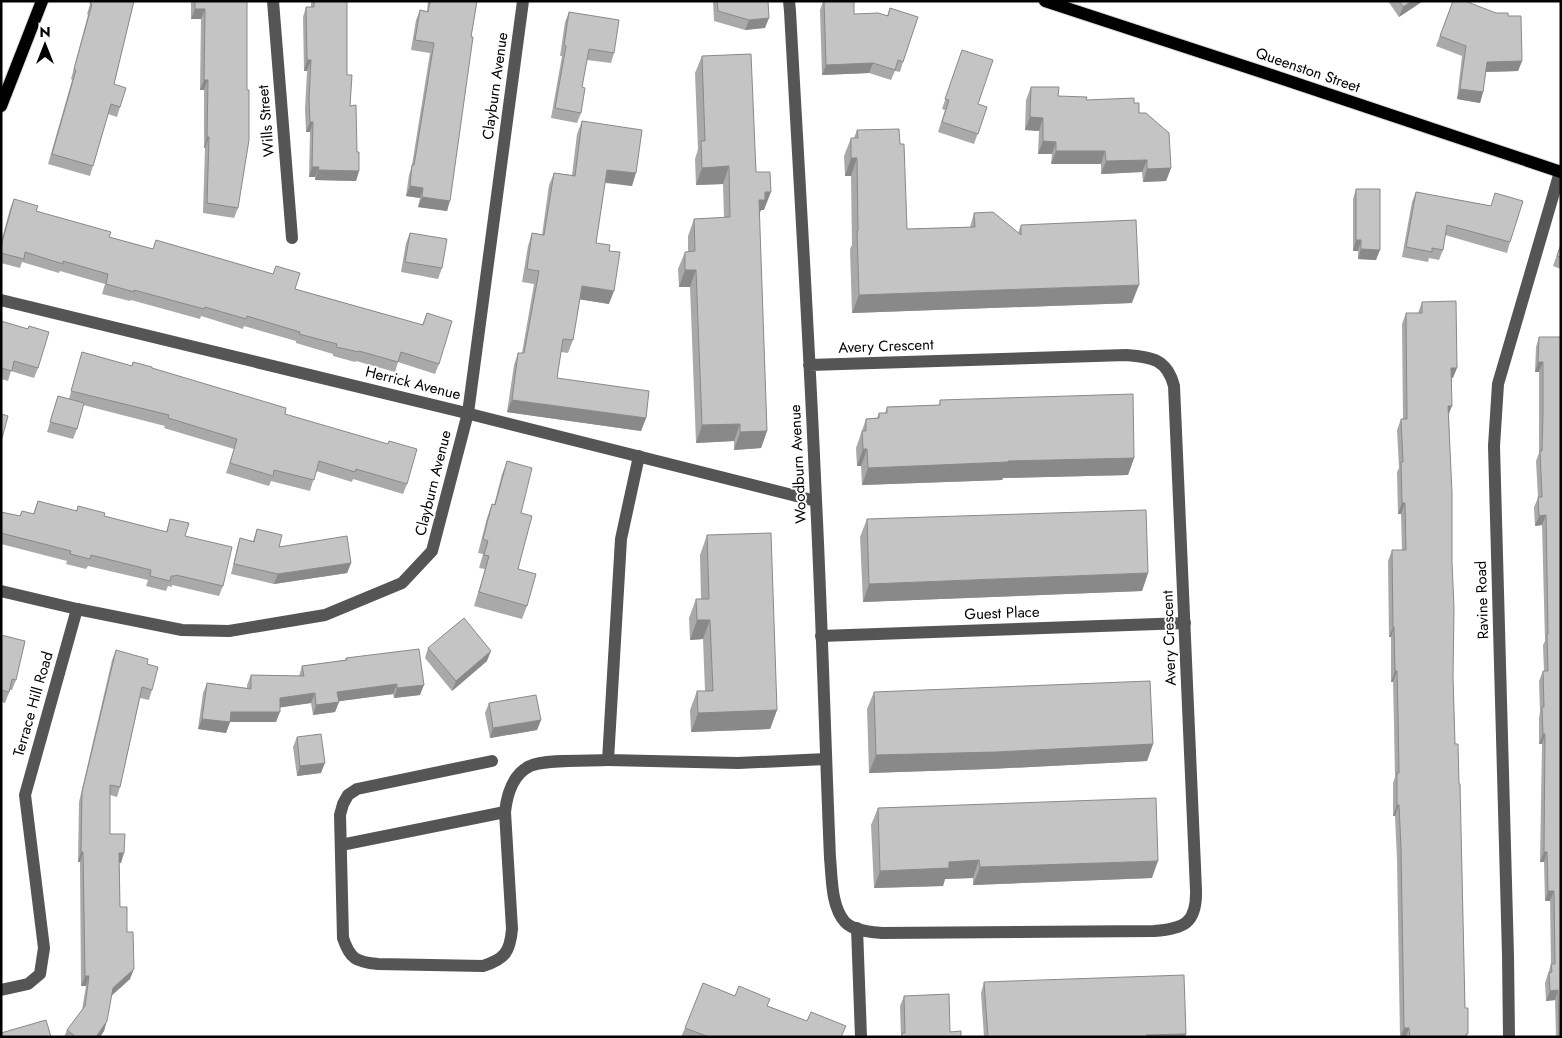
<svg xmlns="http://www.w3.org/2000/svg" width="1562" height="1038" viewBox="0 0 1562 1038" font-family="Jost,sans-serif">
	<rect width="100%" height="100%" fill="#fff"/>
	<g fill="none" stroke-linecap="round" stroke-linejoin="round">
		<defs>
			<g id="major">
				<polyline points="1045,1 1268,74 1561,172"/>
				<polyline points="1,106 42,1"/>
			</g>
		</defs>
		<use href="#major" stroke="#dbdbdb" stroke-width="14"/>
		<g stroke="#555" stroke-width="12">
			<polyline points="273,1 292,238"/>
			<path d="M 789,1 L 790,11 C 799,174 809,337 816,500 C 822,620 825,739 830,858 C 832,877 831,907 845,922 C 853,931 871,932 882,933 L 1154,931 C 1184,929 1197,923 1196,890 L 1174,386 C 1167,359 1152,357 1126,355 L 809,365"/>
			<polyline points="1,300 458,411 816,501"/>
			<polyline points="639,456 621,539 608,760 738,763 826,759"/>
			<polyline points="1,591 77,609 182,630 229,631 325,615 402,583 432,551 468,413 523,1"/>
			<polyline points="821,636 1185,623"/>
			<path d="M 492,761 L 357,789 L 348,795 L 343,804 L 340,815 L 343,938 C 350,959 356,962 378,964 L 483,966 C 505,959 510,952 512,929 L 505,812 C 507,794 513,774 530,766 C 544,759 590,761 608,760"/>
			<polyline points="341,845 505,812"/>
			<polyline points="857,928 861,1037"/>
			<polyline points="1,990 28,984 40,974 44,948 25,795 77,609"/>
			<polyline points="1509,1037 1508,955 1494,446 1498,384 1560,172"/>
		</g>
		<use href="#major" stroke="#000" stroke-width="12"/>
	</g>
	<g fill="#a9a9a9">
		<polygon points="91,1 134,1 114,84 120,107 117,117 108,114 90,176 48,164 72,80 71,79 88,15 87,14"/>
		<polygon points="191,1 247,1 238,208 234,218 203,213 205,148 204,148 204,90 200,90 201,19 191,19"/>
		<polygon points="311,1 347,1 347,75 350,106 359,171 356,181 315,180 315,177 309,177 310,132 306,132 305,109 307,71 304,71 303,17 306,7 311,7"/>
		<polygon points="428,1 477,1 471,37 447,211 418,207 420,198 406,196 409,175 412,165 430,53 411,50 416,20 420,10 427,11"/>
		<polygon points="713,1 768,1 765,28 745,30 714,21"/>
		<polygon points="823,1 854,1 854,14 887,16 890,8 903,62 900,72 895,71 891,80 869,73 822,75 820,10"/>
		<polygon points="1388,1 1423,1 1399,17"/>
		<polygon points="1453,1 1508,16 1522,61 1518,71 1486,72 1483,92 1480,103 1457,99 1462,56 1436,46"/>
		<polygon points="569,12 614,53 611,63 587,60 582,87 581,113 577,123 551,118 562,56 560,56 565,22"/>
		<polygon points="962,50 978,104 987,107 974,144 938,132 945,110 942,109"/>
		<polygon points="702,56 756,172 764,210 761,210 759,215 767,431 761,448 734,450 734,441 696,443 690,287 679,287 678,269 685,252 688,252 688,236 694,219 724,218 723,184 696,185 695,159 698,149 695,73"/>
		<polygon points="1031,87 1058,96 1086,100 1134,103 1171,168 1166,181 1143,182 1142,172 1101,174 1101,164 1051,164 1052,154 1038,154 1039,131 1025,130 1026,100"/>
		<polygon points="582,121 632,186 605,183 596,243 609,251 609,304 580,299 573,340 568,353 561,352 557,378 646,418 641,431 507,412 514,365 518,353 522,353 534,284 522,282 528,246 532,233 542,235 549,185 554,173 572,175 577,134"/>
		<polygon points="857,130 900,144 907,229 970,227 974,213 1018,233 1021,225 1132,303 852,313 850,249 852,245 851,176 845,176 844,156 851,138 854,138"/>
		<polygon points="1356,189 1376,260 1358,259 1358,251 1353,251 1353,199"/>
		<polygon points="1416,192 1491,206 1495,193 1510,242 1507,253 1445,235 1443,250 1439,260 1429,258 1428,262 1402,257 1412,202"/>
		<polygon points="14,199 36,211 109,237 153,249 156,240 273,274 276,266 295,289 422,325 427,313 439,364 435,374 398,362 395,372 356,361 355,362 333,356 333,354 296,343 296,341 244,326 243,329 201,316 200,319 131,300 130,301 102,294 105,284 60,271 59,273 22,262 20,268 1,263 1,242 10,209"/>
		<polygon points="410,233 442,268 438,279 401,272 406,243"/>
		<polygon points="1561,243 1561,269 1553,266"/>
		<polygon points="1422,302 1453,378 1452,378 1449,414 1453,677 1455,744 1459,784 1465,1008 1467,1037 1400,1037 1397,859 1395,816 1393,816 1393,783 1395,777 1394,725 1393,682 1391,682 1391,637 1389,637 1388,561 1392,550 1402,550 1401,514 1398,514 1397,472 1399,468 1397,430 1401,419 1403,419 1402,324 1406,313 1418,313"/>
		<polygon points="1,321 38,368 34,378 11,371 8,381 1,379"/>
		<polygon points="1539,337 1561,337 1561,1037 1556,1037 1555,1000 1546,1001 1545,983 1551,964 1550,901 1545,901 1544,862 1540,862 1542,744 1539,744 1539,718 1540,712 1539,681 1543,671 1544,671 1543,645 1545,641 1542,525 1535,526 1534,507 1538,498 1536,461 1539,453 1539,372 1535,372 1536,347"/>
		<polygon points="82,352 132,366 133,362 285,414 407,484 403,494 353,479 352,482 316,471 310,491 271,481 269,486 226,473 234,449 164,428 165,426 83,405 77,429 73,439 47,432 58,396 69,399"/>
		<polygon points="940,400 1134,458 1128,475 1003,478 1002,480 862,485 861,466 857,466 856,448 866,419 877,418 879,413 885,413 887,407 939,405"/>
		<polygon points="507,461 521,513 518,569 527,606 522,619 474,606 485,569 479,568 483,554 478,553 487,518 492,504 494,505 502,474"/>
		<polygon points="38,501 76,511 78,506 104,516 166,532 170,519 185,536 223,586 219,596 172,585 172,587 168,586 166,591 146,586 148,580 88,566 86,569 66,564 67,561 1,544 1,512 20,516 22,511 33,514"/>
		<polygon points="867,519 1148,573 1142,591 863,602 860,537"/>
		<polygon points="257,529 279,547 351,563 347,573 274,584 231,574 237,548 240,538 253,541"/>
		<polygon points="707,535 777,710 770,729 691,732 690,710 697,691 705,691 703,639 690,640 689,618 696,599 701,599 700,555"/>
		<polygon points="1,635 16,680 12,690 10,690 5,703 1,702"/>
		<polygon points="428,648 487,661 452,691 425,658"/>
		<polygon points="116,650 147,664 152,690 149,700 140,698 120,787 117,797 110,795 110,834 121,863 119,863 120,907 127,932 130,979 111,996 104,1031 100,1037 64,1037 67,1030 82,1010 86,986 81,986 80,862 78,862 79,802 112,660"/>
		<polygon points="346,658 420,695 394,698 393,694 339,701 335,712 313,715 311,703 280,707 276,722 230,722 226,733 198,729 203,693 207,683 247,688 247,685 251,675 299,676 302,666 345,660"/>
		<polygon points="874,692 1153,744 1147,761 989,769 869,773 867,709"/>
		<polygon points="489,703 541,720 537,730 490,738 485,713"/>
		<polygon points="297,737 321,773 297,776 293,747"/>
		<polygon points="878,808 1152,878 973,885 973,878 945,879 943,886 874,888 871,825"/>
		<polygon points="984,982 1186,1034 1185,1037 984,1037 981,993"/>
		<polygon points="735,996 768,1006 807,1021 842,1037 681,1037 685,1028"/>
		<polygon points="904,996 950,1032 961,1037 901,1037 900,1006"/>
	</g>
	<g fill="#898989">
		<polygon points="1412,1 1423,1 1399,17 1403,7"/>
		<polygon points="195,9 205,9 201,19 191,19"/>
		<polygon points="769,18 765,28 745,30 749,20"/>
		<polygon points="307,60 311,60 307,71 304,71"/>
		<polygon points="1522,61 1518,71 1484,72 1487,62"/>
		<polygon points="873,63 869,73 822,75 826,65"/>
		<polygon points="204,80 208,80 204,90 200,90"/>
		<polygon points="1460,89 1483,92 1480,103 1457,99"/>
		<polygon points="1030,117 1043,118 1039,131 1025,130"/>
		<polygon points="310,122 313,122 310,132 306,132"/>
		<polygon points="207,137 209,137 205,148 204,148"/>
		<polygon points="1043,141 1056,142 1052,154 1038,154"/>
		<polygon points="1056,151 1105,151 1101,164 1051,164"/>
		<polygon points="851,158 857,158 851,176 845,176"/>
		<polygon points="1147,160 1142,172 1101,174 1106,161"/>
		<polygon points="729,166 723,184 696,185 702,168"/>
		<polygon points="312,167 319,167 315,177 309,177"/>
		<polygon points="1171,168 1166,181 1143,182 1147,169"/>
		<polygon points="318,170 359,171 356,181 315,180"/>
		<polygon points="607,170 636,173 632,186 603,182"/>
		<polygon points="410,186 423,188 420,198 406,196"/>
		<polygon points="765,192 771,192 764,210 761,210 758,217 759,200"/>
		<polygon points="422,197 450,201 447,211 418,207"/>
		<polygon points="1356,240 1361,240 1358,251 1353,251"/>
		<polygon points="1361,249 1380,250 1376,260 1358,259"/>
		<polygon points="685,270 696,270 690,287 679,287"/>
		<polygon points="1139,285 1132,303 852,313 859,295"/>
		<polygon points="582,286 614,291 609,304 577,299"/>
		<polygon points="1538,362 1543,362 1539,372 1535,372"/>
		<polygon points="1451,368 1457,368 1453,378 1448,378"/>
		<polygon points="512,400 646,418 641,431 507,412"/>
		<polygon points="1448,406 1452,406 1448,416"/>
		<polygon points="740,424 734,441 696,443 702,425"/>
		<polygon points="767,431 761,448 734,450 740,432"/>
		<polygon points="863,449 867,449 861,466 857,466"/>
		<polygon points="1134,458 1128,475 1003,478 1002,480 862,485 868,468 1008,461"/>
		<polygon points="1402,503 1405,503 1401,514 1398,514"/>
		<polygon points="1546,515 1542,525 1535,526 1539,516"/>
		<polygon points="351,563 347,573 274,584 278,574"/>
		<polygon points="1148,573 1142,591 863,602 869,584"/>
		<polygon points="697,620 710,620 703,639 690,640"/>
		<polygon points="1393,627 1394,627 1391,637 1389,637"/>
		<polygon points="491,651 487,661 452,691 456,681"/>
		<polygon points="1395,671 1397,671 1393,682 1391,682"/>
		<polygon points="397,684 393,694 334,702 337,692"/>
		<polygon points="424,685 420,695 394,698 397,688"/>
		<polygon points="315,693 311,703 277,708 280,698"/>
		<polygon points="339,702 335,712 313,715 316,705"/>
		<polygon points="777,710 770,729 691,732 698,713"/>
		<polygon points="231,712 280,712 276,722 228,722"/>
		<polygon points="202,719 230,722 226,733 198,729"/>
		<polygon points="541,720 537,730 490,738 493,728"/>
		<polygon points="1543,734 1545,734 1542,744 1539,744"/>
		<polygon points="1153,744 1147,761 989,769 869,773 876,755"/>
		<polygon points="325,763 321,773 297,776 300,766"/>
		<polygon points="1397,805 1399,805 1395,816 1393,816"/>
		<polygon points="81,852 83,852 80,862 78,862"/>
		<polygon points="1544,852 1547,852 1544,862 1540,862"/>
		<polygon points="119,853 124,853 121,863 116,863"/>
		<polygon points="979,860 973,878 945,879 943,886 874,888 880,871 949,862"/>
		<polygon points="1158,861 1152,878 973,885 980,867"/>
		<polygon points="1548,891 1554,891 1550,901 1545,901"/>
		<polygon points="134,969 130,979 109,998 113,988"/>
		<polygon points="85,976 89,976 86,986 81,986"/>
		<polygon points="1558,990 1555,1000 1546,1001 1550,991"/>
		<polygon points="107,1021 104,1031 100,1037 96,1037"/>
		<polygon points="1404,1028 1409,1028 1406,1037 1401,1037"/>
		<polygon points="1186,1034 1185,1037 1145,1037 1146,1035"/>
	</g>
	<g fill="#c4c4c4" stroke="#898989">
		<polygon points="91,1 134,1 114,84 126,88 120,107 111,104 93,166 52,154 76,70 74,69 92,4 90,4"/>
		<polygon points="195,1 247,1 247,90 249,90 249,140 238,208 207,203 209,137 207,137 208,80 204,80 205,9 195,9"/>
		<polygon points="314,1 347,1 347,75 352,75 350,106 356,105 357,152 359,152 359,171 318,170 319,167 312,167 313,122 310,122 309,99 311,60 307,60 306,7 314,7"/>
		<polygon points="430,1 477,1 471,37 473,37 450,201 422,197 423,188 410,186 412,165 414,165 434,43 415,40 420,10 428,12"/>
		<polygon points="717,1 768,1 769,18 749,20 718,11"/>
		<polygon points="824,1 854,1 854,14 878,13 888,16 890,8 918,17 903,62 898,60 895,70 873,63 826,65"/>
		<polygon points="1399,1 1412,1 1403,7"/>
		<polygon points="1453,1 1465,1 1496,13 1508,13 1508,16 1521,16 1522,61 1487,62 1483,92 1460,89 1466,46 1440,36"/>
		<polygon points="569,12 619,20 614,53 589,49 582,87 585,88 581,113 555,108 566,46 564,45"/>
		<polygon points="962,50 993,60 978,104 987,107 978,134 942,122 949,100 945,99"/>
		<polygon points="751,54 756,172 770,172 771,192 765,192 765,200 759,200 767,431 740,432 740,424 702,425 696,270 685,270 685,252 695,251 694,219 730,217 729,166 702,168 701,141 705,141 702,56"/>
		<polygon points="1031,87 1059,87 1058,96 1087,97 1086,100 1134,98 1134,103 1139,103 1139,113 1146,113 1169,133 1171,168 1147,169 1147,160 1106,161 1105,151 1056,151 1056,142 1043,141 1043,118 1030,117"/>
		<polygon points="582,121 642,130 636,173 607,170 596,243 610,245 609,251 620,252 614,291 582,286 573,340 563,339 557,378 649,391 646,418 512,400 518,353 524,353 539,271 527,269 532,233 544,235 554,173 575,176"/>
		<polygon points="899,129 900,144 904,144 907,229 975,227 974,213 993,212 1021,235 1021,225 1136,220 1139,285 859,295 857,231 858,231 857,158 851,158 851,138 858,138 857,130"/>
		<polygon points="1356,189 1380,189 1380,250 1361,249 1361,240 1356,240"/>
		<polygon points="1416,192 1491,206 1495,193 1523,201 1510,242 1447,225 1443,250 1432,248 1432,252 1406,247"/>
		<polygon points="14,199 38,206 36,211 111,232 109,237 153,249 156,240 273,274 276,266 300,273 295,289 423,325 427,313 452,321 439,364 401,352 398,362 359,351 359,352 336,347 337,344 299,334 300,332 247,316 246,319 205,307 204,309 134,290 134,292 106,284 108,274 63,261 63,264 25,252 24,259 1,253 1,246"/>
		<polygon points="410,233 447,239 442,268 405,262"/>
		<polygon points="1561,245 1561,257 1557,256"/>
		<polygon points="1456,301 1457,368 1451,368 1452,406 1448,406 1452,493 1452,562 1454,608 1453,677 1455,744 1458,744 1459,784 1460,784 1465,1008 1468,1008 1468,1034 1466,1034 1467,1037 1410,1037 1409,1028 1404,1028 1401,848 1399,805 1397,805 1397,773 1399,773 1398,714 1397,671 1395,671 1394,627 1393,627 1392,550 1406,550 1405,503 1402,503 1401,462 1403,462 1401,419 1407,419 1406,313 1422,313 1422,302"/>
		<polygon points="1,321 28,329 29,326 49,332 38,368 14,361 12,371 1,368"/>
		<polygon points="1539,337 1561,337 1561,1037 1559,1037 1558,990 1550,991 1549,973 1552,972 1551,964 1555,964 1554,891 1548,891 1547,852 1544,852 1545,734 1543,734 1542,707 1544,707 1543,671 1548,671 1547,634 1548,634 1546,515 1539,516 1538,497 1542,497 1540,451 1542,451 1543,414 1543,362 1538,362"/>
		<polygon points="82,352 132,366 133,362 152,367 152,368 286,408 285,414 388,444 389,441 417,449 407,484 356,469 355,472 319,461 314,480 274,470 273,476 230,463 237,439 168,418 169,415 71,391"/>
		<polygon points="1133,394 1134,458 1008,461 1008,462 868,468 867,449 863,449 862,431 866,431 866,419 879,418 879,413 887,413 887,407 940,405 940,400"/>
		<polygon points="58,396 84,403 77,429 50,422"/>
		<polygon points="1,414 8,416 1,442"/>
		<polygon points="507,461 532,468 521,513 532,516 518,569 536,574 527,606 479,592 489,556 484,555 488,541 483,539 492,504 495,505"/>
		<polygon points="38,501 77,511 78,506 105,513 104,516 167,532 170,519 189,523 185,536 232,547 223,586 176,575 175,576 171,576 170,581 150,576 151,570 91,555 90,559 70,554 71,551 1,533 1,512 20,516 22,511 34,514"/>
		<polygon points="1146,510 1148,573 869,584 867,519"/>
		<polygon points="257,529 282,535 279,547 347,536 351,563 278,574 234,564 240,538 254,542"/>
		<polygon points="771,533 777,710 698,713 697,691 713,691 710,620 697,620 696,599 709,599 707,535"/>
		<polygon points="464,618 491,651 456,681 428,648"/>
		<polygon points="1,635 25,641 16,680 12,679 9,692 1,690"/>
		<polygon points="419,649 424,685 397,688 397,684 337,692 339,702 316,705 315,693 280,698 280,712 231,712 230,722 202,719 207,683 251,689 251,675 304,676 302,666 347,660 346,658"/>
		<polygon points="116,650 148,659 147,664 158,667 152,690 142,687 120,787 110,785 110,834 125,834 124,853 119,853 120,907 127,907 127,932 133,932 134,969 113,988 107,1021 96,1037 76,1037 67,1030 85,1006 89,976 85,976 83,852 81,852 82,792"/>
		<polygon points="1150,681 1153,744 996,752 876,755 874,692"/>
		<polygon points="536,695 541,720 493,728 489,703"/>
		<polygon points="321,734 325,763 300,766 297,737"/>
		<polygon points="1156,798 1158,861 980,867 979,860 949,862 949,868 880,871 878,808"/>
		<polygon points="1184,975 1186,1034 1146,1035 1146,1037 988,1037 984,982"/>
		<polygon points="703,983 735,996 739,986 770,999 767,1006 807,1021 811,1012 846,1026 841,1037 709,1037 685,1028"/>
		<polygon points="949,994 950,1032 961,1031 961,1037 902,1037 902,1033 905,1033 904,996"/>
		<polygon points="46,1020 51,1037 1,1037 1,1033"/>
	</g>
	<g text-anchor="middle" stroke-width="4" stroke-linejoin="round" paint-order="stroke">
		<g font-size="15" fill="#000" stroke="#fff">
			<text transform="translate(1308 70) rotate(19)" y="5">Queenston Street</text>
			<text transform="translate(495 86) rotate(-82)" y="5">Clayburn Avenue</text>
			<text transform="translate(266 121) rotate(-95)" y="5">Wills Street</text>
			<text transform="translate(886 346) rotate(-2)" y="5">Avery Crescent</text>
			<text transform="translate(413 383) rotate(14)" y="5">Herrick Avenue</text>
			<text transform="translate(798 464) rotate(-93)" y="5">Woodburn Avenue</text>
			<text transform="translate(433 483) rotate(-76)" y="5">Clayburn Avenue</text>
			<text transform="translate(1482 600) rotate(-92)" y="5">Ravine Road</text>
			<text transform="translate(1002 613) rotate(-2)" y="5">Guest Place</text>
			<text transform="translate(1169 638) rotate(-92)" y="5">Avery Crescent</text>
			<text transform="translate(33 704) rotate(-74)" y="5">Terrace Hill Road</text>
		</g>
	</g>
	<rect width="1562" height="1038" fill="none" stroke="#000000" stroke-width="5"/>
	<g transform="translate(45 45)" stroke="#ffffff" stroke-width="4" paint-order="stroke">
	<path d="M0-4L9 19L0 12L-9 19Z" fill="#000000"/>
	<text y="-8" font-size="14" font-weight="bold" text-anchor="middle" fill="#000000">N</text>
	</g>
</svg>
